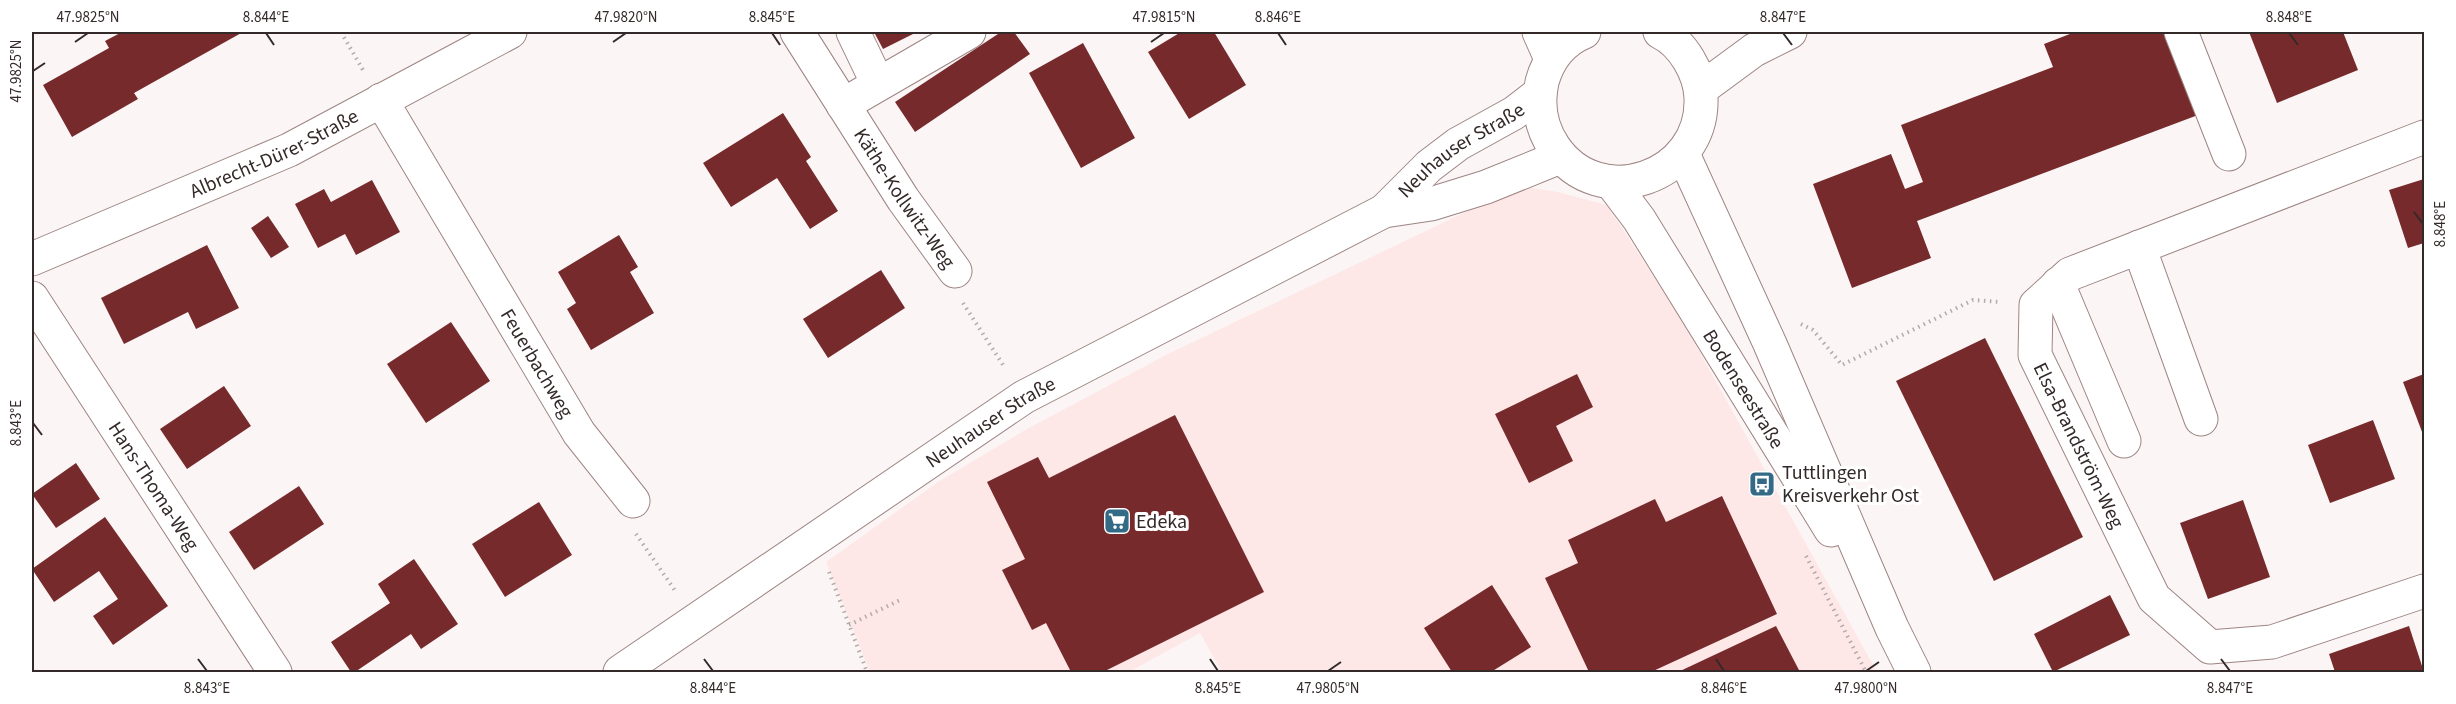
<svg xmlns="http://www.w3.org/2000/svg" width="2456" height="704" viewBox="0 0 2456 704" font-family="'Source Sans 3',sans-serif">
	<rect width="100%" height="100%" fill="#fbf6f5"/>
	<polygon fill="#fee8e7" points="1520,186 1558,192 1607,205 1682,320 1877,672 1222,672 1200,633 1129,672 870,672 826,562 938,482 1025,430 1168,354"/>
	<g fill="#762a2c">
		<polygon points="122,32 243,32 134,93 138,99 72,137 43,85 109,48 105,41"/>
		<polygon points="874,32 917,32 883,49"/>
		<polygon points="1001,32 1014,32 1030,54 915,132 895,102"/>
		<polygon points="1181,32 1214,32 1246,85 1189,119 1148,52"/>
		<polygon points="2075,32 2166,32 2198,115 1917,221 1931,258 1852,288 1813,184 1891,154 1905,189 1923,182 1901,125 2053,67 2044,44"/>
		<polygon points="2249,32 2343,32 2358,70 2277,103"/>
		<polygon points="1083,43 1135,138 1081,168 1029,73"/>
		<polygon points="783,113 811,157 806,161 838,211 810,229 777,178 731,207 703,163"/>
		<polygon points="2424,179 2424,243 2408,248 2389,190"/>
		<polygon points="372,180 400,232 356,255 345,234 318,248 295,204 324,189 331,202"/>
		<polygon points="268,216 289,247 271,258 251,228"/>
		<polygon points="619,235 638,267 630,272 654,313 591,350 567,309 576,303 558,272"/>
		<polygon points="207,245 239,308 196,329 188,312 124,344 101,298"/>
		<polygon points="881,270 905,308 828,358 803,319"/>
		<polygon points="451,322 490,381 426,423 387,364"/>
		<polygon points="1985,338 2083,537 1994,581 1896,381"/>
		<polygon points="1577,374 1593,407 1556,426 1573,461 1529,483 1495,414"/>
		<polygon points="2424,374 2424,437 2403,382"/>
		<polygon points="224,386 251,426 187,469 160,429"/>
		<polygon points="1175,415 1264,592 1103,672 1071,672 1046,623 1032,630 1002,570 1025,559 987,482 1038,457 1049,478"/>
		<polygon points="2373,420 2395,479 2330,503 2308,445"/>
		<polygon points="76,463 100,499 56,528 32,494"/>
		<polygon points="299,486 324,524 254,570 229,532"/>
		<polygon points="1722,496 1777,614 1651,672 1589,672 1545,578 1578,563 1568,540 1655,499 1666,522"/>
		<polygon points="2243,500 2270,577 2208,599 2180,523"/>
		<polygon points="539,502 572,555 505,597 472,544"/>
		<polygon points="105,517 168,606 113,645 93,616 118,599 99,571 54,602 32,569"/>
		<polygon points="414,559 458,624 421,649 411,634 355,672 351,672 331,642 390,603 378,584"/>
		<polygon points="1492,585 1531,647 1491,672 1452,672 1424,628"/>
		<polygon points="2110,595 2130,635 2053,672 2034,634"/>
		<polygon points="1776,626 1800,672 1678,672"/>
		<polygon points="2409,626 2424,672 2335,672 2329,654"/>
	</g>
	<g fill="none" stroke-linecap="round" stroke-linejoin="round">
		<defs>
			<g id="minor">
				<path id="s1" d="M 797,32 L 903,199 L 955,271"/>
				<polyline points="853,32 878,84"/>
				<polyline points="1539,32 1551,59"/>
				<path d="M 1584,32 C 1562,41 1548,60 1542,82 C 1537,105 1541,128 1554,147 C 1599,214 1704,178 1701,98 C 1700,73 1683,43 1660,32"/>
				<polyline points="2181,32 2229,154"/>
				<polyline points="1701,89 1754,50 1790,32"/>
				<path id="s2" d="M 381,100 L 579,433 L 633,501"/>
				<polyline points="843,105 969,32"/>
				<path id="s3" d="M 2424,137 L 2070,274 L 2036,305 L 2035,355 L 2154,598 L 2210,647 L 2272,642 L 2424,591"/>
				<polyline points="1683,154 1770,344 1892,628 1914,672"/>
				<path id="s4" d="M 1611,182 L 1639,219 L 1831,530"/>
				<path id="s5" d="M 1384,211 L 1429,166 L 1458,144 L 1514,113 L 1540,93"/>
				<polyline points="2139,247 2201,419"/>
				<path id="s6" d="M 32,259 L 289,150 L 510,32"/>
				<polyline points="2058,284 2124,441"/>
				<path id="s7" d="M 32,298 L 275,672"/>
				<path id="s8" d="M 620,672 L 1024,397 L 1384,211 L 1431,204 L 1486,187 L 1560,157"/>
			</g>
		</defs>
		<use href="#minor" stroke="#9d8583" stroke-width="35"/>
		<g stroke="#b2abaa" stroke-width="4" stroke-dasharray="1.5 4.5" stroke-linecap="butt">
			<polyline points="341,32 363,70"/>
			<polyline points="963,303 1005,368"/>
			<polyline points="1801,324 1813,330 1842,365 1973,300 2000,302"/>
			<polyline points="636,534 676,592"/>
			<polyline points="1806,556 1866,672"/>
			<polyline points="829,572 867,672"/>
			<polyline points="849,625 902,599"/>
		</g>
		<use href="#minor" stroke="#fff" stroke-width="33"/>
	</g>
	<path fill="none" stroke="#332929" stroke-width="2" d="M 266,33 L 274,45M 772,33 L 780,45M 1278,33 L 1286,45M 1783,33 L 1792,45M 2289,33 L 2298,45M 75,42 L 88,33M 613,42 L 626,33M 1151,42 L 1164,33M 33,71 L 45,63M 2414,212 L 2423,224M 33,423 L 42,435M 198,659 L 207,671M 704,659 L 713,671M 1210,659 L 1218,671M 1716,659 L 1724,671M 2221,659 L 2230,671M 1328,671 L 1341,662M 1866,671 L 1879,662"/>
	<defs>
		<symbol id="bus-square" viewBox="-11 -11 22 22"><rect x="-9" y="-9" width="18" height="18" rx="4" fill="#336a85" stroke="#fff"/><path d="M-5-6H5V4H4V6H2V4H-2V6H-4V4H-5ZM-3.5-4V0h7V-4ZM-3.5 1.2v1.5H-2V1.2ZM2 1.2v1.5H3.5V1.2Z" fill="#fff"/></symbol>
		<symbol id="supermarket-square" viewBox="-11 -11 22 22"><rect x="-9" y="-9" width="18" height="18" rx="4" fill="#336a85" stroke="#fff"/><path d="M-6-5.5h2.5l.6 2H6L4.5 2H-2.5L-4.4-4H-6ZM-1.5 3.2a1.3 1.3 0 1 0 .1 0ZM3 3.2a1.3 1.3 0 1 0 .1 0Z" fill="#fff"/></symbol>
	</defs>
	<g fill-rule="evenodd">
		<use href="#bus-square" x="1747" y="469" width="30" height="30"/>
		<use href="#supermarket-square" x="1102" y="506" width="30" height="30"/>
	</g>
	<g text-anchor="middle" stroke-width="6" stroke-linejoin="round" paint-order="stroke">
		<g font-size="20" fill="#332929" stroke="#fff">
			<text dy="7" stroke="none"><textPath href="#s5" startOffset="99">Neuhauser Straße</textPath></text>
			<text dy="7" stroke="none"><textPath href="#s6" startOffset="264">Albrecht-Dürer-Straße</textPath></text>
			<text dy="7" stroke="none"><textPath href="#s1" startOffset="198">Käthe-Kollwitz-Weg</textPath></text>
			<text dy="7" stroke="none"><textPath href="#s2" startOffset="306">Feuerbachweg</textPath></text>
			<text dy="7" stroke="none"><textPath href="#s4" startOffset="246">Bodenseestraße</textPath></text>
			<text dy="7" stroke="none"><textPath href="#s8" startOffset="447">Neuhauser Straße</textPath></text>
			<text dy="7" stroke="none"><textPath href="#s3" startOffset="576">Elsa-Brandström-Weg</textPath></text>
			<text dy="7" stroke="none"><textPath href="#s7" startOffset="224">Hans-Thoma-Weg</textPath></text>
		</g>
		<g font-size="20" fill="#332929" stroke="#fff" text-anchor="start">
			<text x="1782" y="479">Tuttlingen<tspan x="1782" dy="23">Kreisverkehr Ost</tspan></text>
			<text x="1136" y="528">Edeka</text>
		</g>
	</g>
	<rect width="2456" height="704" fill="none" stroke="#ffffff" stroke-width="66"/>
	<rect x="33" y="33" width="2390" height="638" fill="none" stroke="#332929" stroke-width="2"/>
	<g font-size="15" text-anchor="middle" fill="#332929">
		<text x="88" y="22">47.9825°N</text>
		<text x="266" y="22">8.844°E</text>
		<text x="626" y="22">47.9820°N</text>
		<text x="772" y="22">8.845°E</text>
		<text x="1164" y="22">47.9815°N</text>
		<text x="1278" y="22">8.846°E</text>
		<text x="1783" y="22">8.847°E</text>
		<text x="2289" y="22">8.848°E</text>
		<text transform="translate(16 71) rotate(-90)" y="5">47.9825°N</text>
		<text transform="translate(2440 224) rotate(-90)" y="5">8.848°E</text>
		<text transform="translate(16 423) rotate(-90)" y="5">8.843°E</text>
		<text x="207" y="693">8.843°E</text>
		<text x="713" y="693">8.844°E</text>
		<text x="1218" y="693">8.845°E</text>
		<text x="1328" y="693">47.9805°N</text>
		<text x="1724" y="693">8.846°E</text>
		<text x="1866" y="693">47.9800°N</text>
		<text x="2230" y="693">8.847°E</text>
	</g>
</svg>
